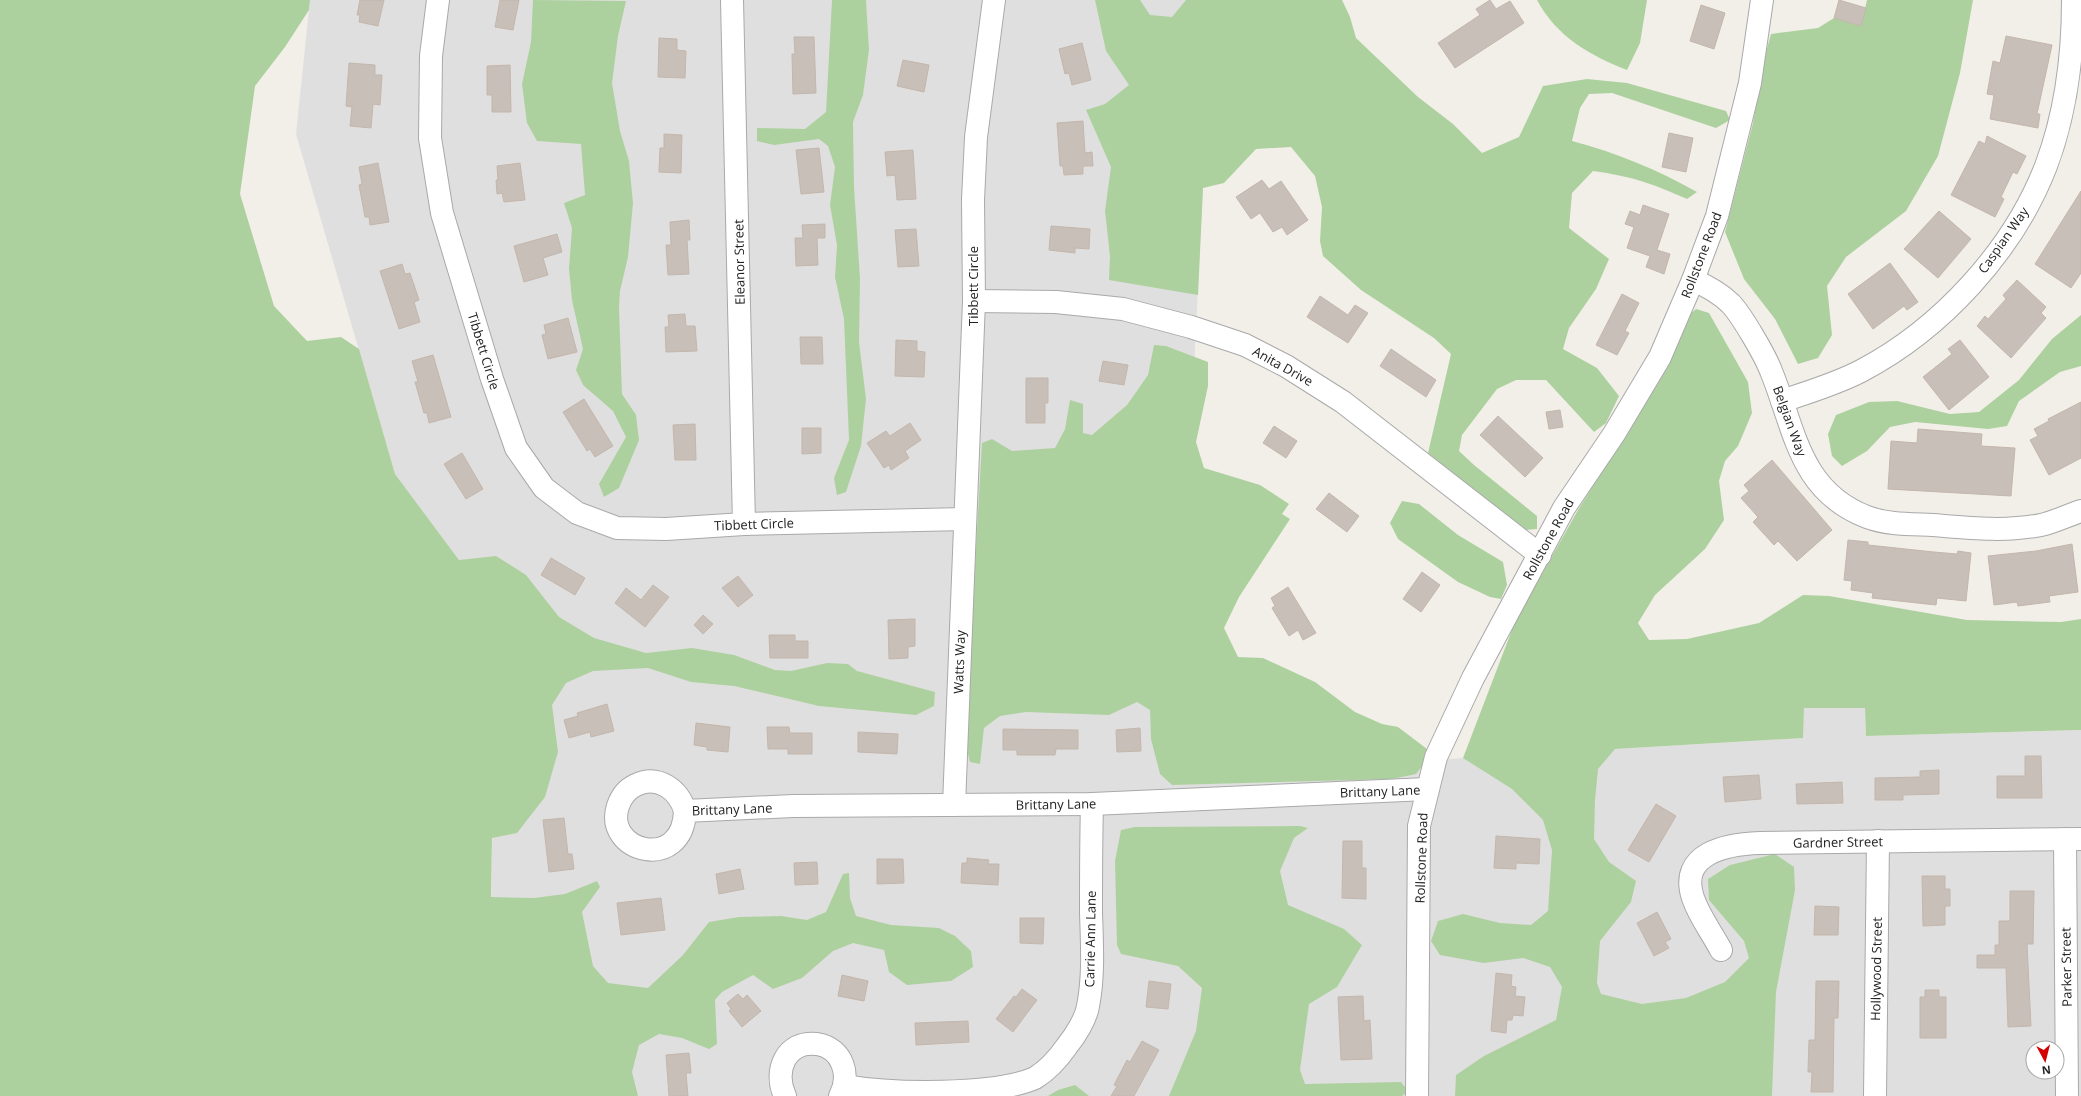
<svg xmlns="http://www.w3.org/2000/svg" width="2081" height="1096" viewBox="0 0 2081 1096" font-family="'Open Sans',sans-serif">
	<rect width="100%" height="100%" fill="#f2efe9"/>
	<path fill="#e0dfdf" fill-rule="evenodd" d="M 310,0 L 1212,0 L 1174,779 L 1463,758 L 1802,738 L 1804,708 L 1865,708 L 1866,736 L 2081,730 L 2081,1096 L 488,1096 L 496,610 L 395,474 L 296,134 ZM 2033,1048 L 2057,1048 L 2057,1072 L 2033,1072 Z"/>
	<g fill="#add19e">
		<polygon points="0,0 310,0 309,10 285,47 255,86 240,194 274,306 307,341 341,337 359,349 395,474 459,560 496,556 526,575 559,617 594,638 646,653 692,648 734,655 775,670 791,671 827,663 848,664 857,671 935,692 934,706 916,715 819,706 734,686 691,682 648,668 593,671 566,683 552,705 558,752 545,797 517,833 492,838 491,897 534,898 565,894 597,881 600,887 582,912 593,966 608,983 648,988 683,955 709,922 739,917 781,916 807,920 826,912 843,874 849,873 850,898 856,916 891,925 939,928 955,936 971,951 973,967 951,981 907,985 889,972 884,950 853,943 833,951 802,978 773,989 753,975 722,992 715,1000 717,1044 709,1049 682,1038 659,1034 639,1045 632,1072 638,1096 0,1096"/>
		<polygon points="533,0 626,1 618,36 612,83 620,131 629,161 633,203 628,257 620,291 619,308 622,394 636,415 639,440 619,488 604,497 599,484 626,437 613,411 583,385 576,370 583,349 572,300 569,269 572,228 564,203 585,195 581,144 537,141 527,123 522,84 531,42"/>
		<polygon points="832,0 866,0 869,50 863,95 853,122 854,187 860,279 859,342 866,399 861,446 846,492 837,495 834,478 849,440 844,319 835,277 837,245 830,205 835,167 828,146 819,139 774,145 757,141 757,128 805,129 826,112"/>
		<path d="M 1095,0 L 1140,0 L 1150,15 L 1172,17 L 1186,0 L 1342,0 L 1350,17 L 1356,38 L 1418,97 L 1453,124 L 1482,153 L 1519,137 L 1543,86 L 1587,79 L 1627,83 L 1726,111 L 1730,120 L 1716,128 L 1612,93 L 1589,94 L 1580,108 L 1572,141 C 1615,152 1658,170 1697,192 L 1687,199 C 1653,184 1631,176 1593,171 L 1572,193 L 1569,228 L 1609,259 L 1596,289 L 1569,328 L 1563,349 L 1597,368 L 1619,396 L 1606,423 L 1594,432 L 1546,380 L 1516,380 L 1497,389 L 1462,435 L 1459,451 L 1474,465 L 1537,516 L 1537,529 L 1524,530 L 1428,453 L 1451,354 L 1434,338 L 1361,290 L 1323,256 L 1320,241 L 1322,207 L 1315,176 L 1291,147 L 1256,149 L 1224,183 L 1203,188 L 1198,295 L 1109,280 L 1110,256 L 1105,211 L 1111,167 L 1086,110 L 1105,104 L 1129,85 L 1106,51 Z"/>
		<path d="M 1537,0 L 1647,0 L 1640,43 L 1627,70 C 1589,55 1557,37 1537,0 Z"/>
		<polygon points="1867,0 1973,0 1960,73 1938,156 1906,211 1846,257 1827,286 1832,335 1818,358 1798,364 1775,319 1744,279 1725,232 1753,123 1763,63 1771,34 1818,28 1834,18 1861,26"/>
		<polygon points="1696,309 1709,313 1748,382 1752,413 1738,446 1725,461 1719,481 1724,520 1705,549 1655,595 1638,623 1649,640 1687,639 1759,623 1803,595 1829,596 1967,620 2061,622 2081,619 2081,730 1866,736 1865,708 1804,708 1803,738 1615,749 1598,769 1595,800 1594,839 1609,862 1636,881 1631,902 1600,941 1597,983 1601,994 1642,1004 1686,998 1725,982 1749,958 1744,941 1709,900 1708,879 1730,865 1775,854 1794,867 1795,890 1776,992 1772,1096 1455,1096 1456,1075 1484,1056 1556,1020 1562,987 1550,967 1523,958 1484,963 1440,955 1431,941 1438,921 1463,914 1500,923 1531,925 1548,911 1552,850 1543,820 1512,789 1463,758 1515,622 1578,510 1658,382 1683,320"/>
		<polygon points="2081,315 2081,366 2060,372 2019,401 2007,426 1988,429 1915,422 1890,427 1867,451 1842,466 1832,456 1828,434 1836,415 1869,402 1897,401 1950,414 1979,412 2019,380 2052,339"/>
		<polygon points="1154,345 1166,346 1208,362 1208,386 1196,442 1204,468 1260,485 1289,504 1282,514 1290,519 1239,597 1224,628 1238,657 1263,658 1315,682 1355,712 1382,724 1398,727 1427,749 1426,761 1416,774 1392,779 1172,785 1160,774 1151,739 1150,710 1137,702 1109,715 1026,712 1000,716 984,728 980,764 970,762 965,742 982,443 992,439 1012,451 1055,448 1065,429 1070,400 1083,404 1083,433 1092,435 1127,405 1148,375"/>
		<polygon points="1402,501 1419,504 1458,535 1503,562 1507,585 1501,599 1490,597 1458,582 1398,539 1390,523"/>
		<polygon points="1300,826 1308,828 1294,838 1280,871 1288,905 1344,929 1362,945 1337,987 1309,1004 1300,1070 1305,1084 1401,1082 1408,1091 1402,1096 1169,1096 1196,1031 1202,988 1178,966 1121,954 1117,945 1115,861 1121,830 1135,827"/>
		<polygon points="1075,1085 1089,1096 1048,1096 1058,1090"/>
	</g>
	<g fill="#c7bfb8" stroke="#c4b6ab">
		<polygon points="360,0 384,0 378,26 359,22 360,15 357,15"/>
		<polygon points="500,0 519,0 513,30 495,27"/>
		<polygon points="1490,0 1496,9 1510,1 1524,23 1455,68 1438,43 1480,15 1476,9"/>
		<polygon points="1839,0 1866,8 1861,26 1834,18"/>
		<polygon points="1701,5 1725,13 1714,49 1690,41"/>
		<polygon points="2006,36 2052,45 2037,114 2040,114 2038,128 1990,119 1994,95 1987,94 1993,61 2000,63"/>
		<polygon points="794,37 814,37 816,93 793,94 792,54 795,54"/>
		<polygon points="659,38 677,39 677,50 686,51 685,78 658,77"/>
		<polygon points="1082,43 1091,80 1072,85 1069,73 1065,74 1059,49"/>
		<polygon points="903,60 929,65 924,92 897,86"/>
		<polygon points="349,63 375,65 375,75 382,75 380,105 373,104 371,128 350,126 352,107 346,106"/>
		<polygon points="510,65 511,112 492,112 492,95 487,95 487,66"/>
		<polygon points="1083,121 1085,153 1092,152 1093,166 1083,166 1083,174 1064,175 1063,166 1060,166 1057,123"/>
		<polygon points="1669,133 1693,138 1686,172 1662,167"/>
		<polygon points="664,134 682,135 681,173 659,172 660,148 664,148"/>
		<polygon points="1987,136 2026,156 2017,174 2013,172 2001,197 2004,199 1995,217 1951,195 1979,141 1985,144"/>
		<polygon points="819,148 824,192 801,194 796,150"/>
		<polygon points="913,150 916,199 897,200 895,175 887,176 885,152"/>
		<polygon points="378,163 389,222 370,225 369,217 365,217 359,185 362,184 359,167"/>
		<polygon points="520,163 525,200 504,202 502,193 497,194 496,180 498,180 497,166"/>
		<polygon points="1262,180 1269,189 1281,181 1308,220 1287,235 1282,227 1273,232 1260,213 1251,219 1236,197"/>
		<polygon points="2081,191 2081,273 2071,288 2035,264"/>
		<polygon points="1643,205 1669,214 1657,250 1670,254 1664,274 1646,267 1650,256 1627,248 1634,227 1625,224 1630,211 1640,215"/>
		<polygon points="1939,211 1971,239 1938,278 1904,249"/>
		<polygon points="689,220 690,240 687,240 689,274 668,275 666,245 671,245 670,222"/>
		<polygon points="825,224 825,238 817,238 818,265 796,266 795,238 803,238 802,225"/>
		<polygon points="1051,226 1090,229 1089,249 1075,248 1075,253 1049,250"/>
		<polygon points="916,229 919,266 898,267 895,230"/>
		<polygon points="557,234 562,252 543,258 548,275 524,282 514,246"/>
		<polygon points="1890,263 1918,302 1907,310 1904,306 1873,329 1848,294"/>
		<polygon points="402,264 405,274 410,273 419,300 414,302 420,322 399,329 380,271"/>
		<polygon points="2017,280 2046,307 2041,313 2046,318 2011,358 1977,326 1985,316 1988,319 2006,299 2003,295"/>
		<polygon points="1622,294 1639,303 1625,331 1629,333 1617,355 1596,345"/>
		<polygon points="1320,296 1348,315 1355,305 1368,313 1348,343 1307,317"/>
		<polygon points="685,314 686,326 695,326 697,351 666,352 665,327 669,327 668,315"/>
		<polygon points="568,318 577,352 548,359 542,335 546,334 544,325"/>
		<polygon points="800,337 822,337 823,364 801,364"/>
		<polygon points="896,340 917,341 917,351 925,352 924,377 895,376"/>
		<polygon points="1960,340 1989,377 1949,410 1923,377 1952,354 1948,349"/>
		<polygon points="1391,349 1436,380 1426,397 1380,366"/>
		<polygon points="433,355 451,417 429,423 427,413 424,413 415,382 418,382 412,361"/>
		<polygon points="1103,361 1128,365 1124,385 1099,381"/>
		<polygon points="1026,378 1048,378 1048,403 1045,403 1045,423 1026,423"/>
		<polygon points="584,399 613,446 595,457 590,449 587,451 563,412"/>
		<polygon points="2081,402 2081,458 2049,475 2030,440 2038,436 2034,429 2049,421 2048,419"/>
		<polygon points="1560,410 1563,427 1549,429 1546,412"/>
		<polygon points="1498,416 1543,458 1525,477 1480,435"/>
		<polygon points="910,423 921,440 905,451 909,458 891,470 889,465 884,468 867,443 886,431 890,436"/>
		<polygon points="695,424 696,460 675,460 673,425"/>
		<polygon points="1274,426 1297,441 1286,458 1263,443"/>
		<polygon points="802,428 821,428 821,453 802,454"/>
		<polygon points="1918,429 1982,434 1981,446 2015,448 2011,496 1888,489 1891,441 1917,443"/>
		<polygon points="462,453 483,489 466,499 444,464"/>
		<polygon points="1772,460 1832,530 1797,561 1778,541 1774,545 1753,522 1758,517 1741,498 1749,491 1744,485"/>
		<polygon points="1329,493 1359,516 1347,532 1316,509"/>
		<polygon points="1848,540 1868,542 1868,545 1934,552 1957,554 1958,551 1971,553 1966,601 1937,598 1936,605 1872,598 1873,593 1851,590 1852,581 1844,580"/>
		<polygon points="2072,544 2078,592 2049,596 2050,602 2018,606 2017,602 1994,605 1988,556 2036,551"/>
		<polygon points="551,558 585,578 575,595 541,575"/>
		<polygon points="1422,572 1440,585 1421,612 1403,599"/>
		<polygon points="738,576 753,595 738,607 722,588"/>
		<polygon points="653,585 669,597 645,627 615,603 626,588 641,600"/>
		<polygon points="1288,587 1316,633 1303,640 1298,630 1289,636 1272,608 1275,606 1271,598"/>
		<polygon points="703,615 713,624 703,634 694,625"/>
		<polygon points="915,619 915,646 908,647 908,658 889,659 888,620"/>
		<polygon points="769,635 795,635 795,641 808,641 808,658 770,658"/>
		<polygon points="607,704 614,731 591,737 590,732 569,738 564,720 578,716 577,713"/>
		<polygon points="696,723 730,727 728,752 707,750 707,747 694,745"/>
		<polygon points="767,727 789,727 790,733 812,733 812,754 788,754 788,749 768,749"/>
		<polygon points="1140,728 1141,751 1117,752 1116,730"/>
		<polygon points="1003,729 1078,730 1078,749 1056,749 1055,755 1017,755 1017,750 1003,750"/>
		<polygon points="858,732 898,734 897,754 858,752"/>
		<polygon points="2025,756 2041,756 2042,798 1997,798 1997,776 2025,776"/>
		<polygon points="1939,770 1939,794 1903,795 1903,800 1875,800 1875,778 1920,777 1920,771"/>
		<polygon points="1759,775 1761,799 1725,802 1723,777"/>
		<polygon points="1842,782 1843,803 1797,804 1796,784"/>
		<polygon points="1656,804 1676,816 1649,862 1628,850"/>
		<polygon points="564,818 568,854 572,854 574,869 549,872 543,820"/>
		<polygon points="1496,836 1540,839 1539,864 1516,863 1516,869 1494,868"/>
		<polygon points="1343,841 1362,841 1362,868 1366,868 1366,899 1342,898"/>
		<polygon points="967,858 989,860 988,864 999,864 998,885 961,883 962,863 967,863"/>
		<polygon points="877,859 903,859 904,883 877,884"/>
		<polygon points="817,862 818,884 795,885 794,863"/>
		<polygon points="740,869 744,889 719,894 716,874"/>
		<polygon points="1922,876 1945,876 1945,889 1950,889 1950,906 1945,906 1945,925 1923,926"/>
		<polygon points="2010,891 2034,891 2033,944 2027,944 2031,1026 2008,1027 2006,968 1977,968 1977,955 1995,955 1995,945 1999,945 1999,921 2010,921"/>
		<polygon points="661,898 665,930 621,935 617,903"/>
		<polygon points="1815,906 1839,907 1838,935 1814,935"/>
		<polygon points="1657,912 1671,939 1665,942 1669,948 1654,956 1637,923"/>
		<polygon points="1020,918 1044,918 1043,944 1020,943"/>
		<polygon points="1496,973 1512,975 1511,986 1516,987 1515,996 1525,997 1523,1016 1513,1015 1512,1020 1507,1020 1506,1033 1491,1031"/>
		<polygon points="842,975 868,981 864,1001 838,996"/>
		<polygon points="1149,981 1171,984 1168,1009 1146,1007"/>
		<polygon points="1816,981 1839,981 1838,1018 1834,1018 1833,1092 1811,1092 1812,1072 1808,1072 1809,1040 1815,1040"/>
		<polygon points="1022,989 1037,1000 1013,1032 996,1019 1014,996 1016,997"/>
		<polygon points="1925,990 1939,990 1939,997 1946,997 1946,1038 1920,1038 1920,997 1925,997"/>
		<polygon points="738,994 743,999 747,995 761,1011 742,1027 729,1011 731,1009 727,1003"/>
		<polygon points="1363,996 1364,1021 1370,1020 1372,1059 1341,1060 1338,997"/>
		<polygon points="968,1021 969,1042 916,1045 915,1023"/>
		<polygon points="1142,1041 1159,1050 1134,1096 1111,1096 1117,1086 1114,1085 1127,1060 1130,1062"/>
		<polygon points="689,1053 691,1073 686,1073 688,1096 669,1096 666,1055"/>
	</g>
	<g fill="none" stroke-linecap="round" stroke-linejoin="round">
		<defs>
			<g id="minor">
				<polyline points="438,0 431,56 430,138 442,213 492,379 516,448 544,488 577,513 617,528 666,529 744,524 965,519"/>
				<polyline points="732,0 744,524"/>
				<path d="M 1693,280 C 1707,286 1720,293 1731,304 C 1742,316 1765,355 1771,371 C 1795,429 1799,491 1867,517 C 1888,525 1911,524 1933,525 C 1969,528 2005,532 2041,525 C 2055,522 2068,515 2081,511"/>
				<polyline points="974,301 1056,302 1123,309 1191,327 1245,345 1286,366 1343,402 1540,555"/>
				<path d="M 1782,401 C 1809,392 1836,384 1861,371 C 1941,329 2013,251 2046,166 C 2066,113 2073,56 2073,0"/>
				<polyline points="954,805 974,301 973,200 976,137 994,0"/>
				<path d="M 685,811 C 683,873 603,852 618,806 C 621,797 627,789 636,785 C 658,774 679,790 685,811 L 793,806 L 1092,804 L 1427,789"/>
				<polyline points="2065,839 2067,1096"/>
				<path d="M 1721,950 C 1712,933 1699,916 1693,898 C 1678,853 1727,844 1760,843 L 2081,839"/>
				<path d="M 845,1086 C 892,1094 994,1096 1035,1078 C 1048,1070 1058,1059 1067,1046 C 1075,1036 1086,1019 1088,1006 C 1094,976 1092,944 1091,913 C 1091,876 1091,840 1092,804"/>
				<path d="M 785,1096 C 773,1071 786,1040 817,1044 C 843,1048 851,1076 840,1096"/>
				<polyline points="1417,1096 1419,826 1436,757 1473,678 1564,508 1614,434 1660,357 1693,280 1717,216 1750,83 1762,0"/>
				<polyline points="1875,1096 1878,841"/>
			</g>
		</defs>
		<use href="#minor" stroke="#a9a9a9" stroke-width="24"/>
		<use href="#minor" stroke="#fff" stroke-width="22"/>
	</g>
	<g text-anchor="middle" stroke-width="3" stroke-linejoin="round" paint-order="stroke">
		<g font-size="13" fill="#222" stroke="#fff">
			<text transform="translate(2003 240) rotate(-55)" y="5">Caspian Way</text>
			<text transform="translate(1701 255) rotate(-69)" y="5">Rollstone Road</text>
			<text transform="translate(739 262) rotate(-91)" y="5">Eleanor Street</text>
			<text transform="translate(973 286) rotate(-90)" y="5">Tibbett Circle</text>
			<text transform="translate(484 351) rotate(73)" y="5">Tibbett Circle</text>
			<text transform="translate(1283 366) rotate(29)" y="5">Anita Drive</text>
			<text transform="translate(1790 421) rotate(70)" y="5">Belgian Way</text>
			<text transform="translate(754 524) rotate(-2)" y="5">Tibbett Circle</text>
			<text transform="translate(1548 539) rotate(-61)" y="5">Rollstone Road</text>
			<text transform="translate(959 662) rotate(-88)" y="5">Watts Way</text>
			<text transform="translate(1380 791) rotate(-2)" y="5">Brittany Lane</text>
			<text transform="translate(1056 804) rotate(-1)" y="5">Brittany Lane</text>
			<text transform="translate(732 809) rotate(-2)" y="5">Brittany Lane</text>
			<text transform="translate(1838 842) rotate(-1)" y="5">Gardner Street</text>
			<text transform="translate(1421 858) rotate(-88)" y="5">Rollstone Road</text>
			<text transform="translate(1090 939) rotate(-89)" y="5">Carrie Ann Lane</text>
			<text transform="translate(2066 967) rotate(-91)" y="5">Parker Street</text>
			<text transform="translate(1876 969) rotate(-89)" y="5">Hollywood Street</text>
		</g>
	</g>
	<g transform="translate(2045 1060) rotate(173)"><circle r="19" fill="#ffffff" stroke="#a7a7a7"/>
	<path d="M0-3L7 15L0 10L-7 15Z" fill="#d40000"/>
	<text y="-6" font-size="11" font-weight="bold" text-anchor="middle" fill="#222222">N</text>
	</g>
</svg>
